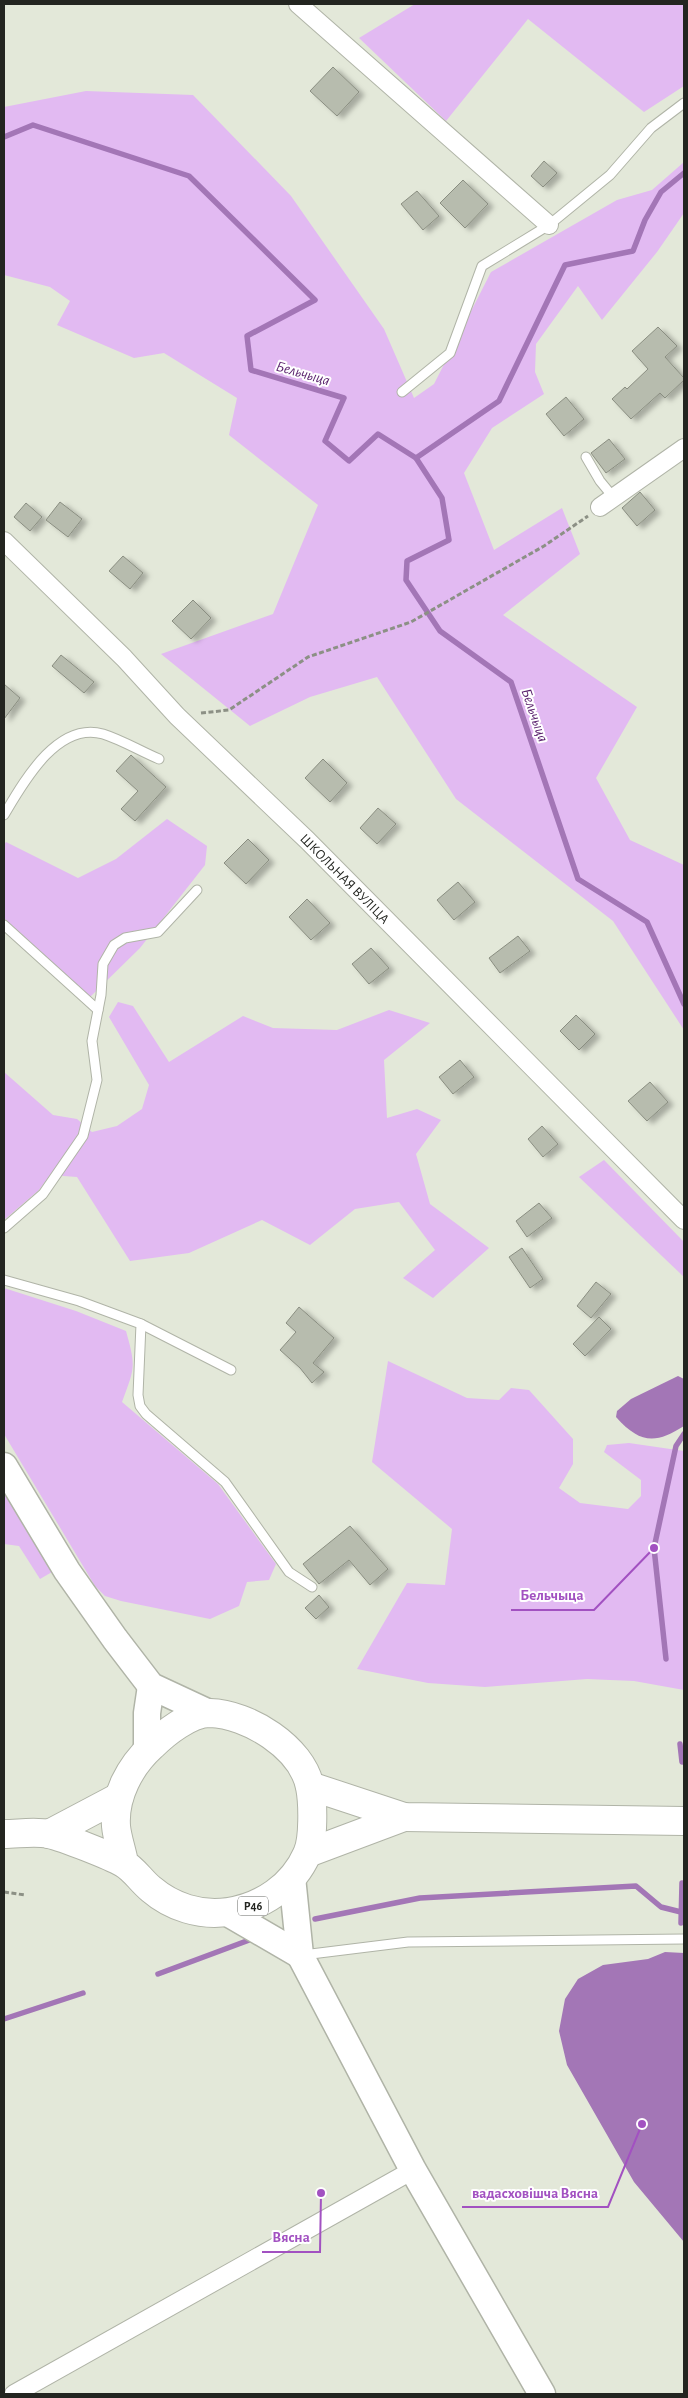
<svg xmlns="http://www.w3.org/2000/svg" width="688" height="2398" viewBox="0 0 688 2398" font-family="'Alegreya Sans',sans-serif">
	<defs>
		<filter id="shadow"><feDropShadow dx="5.5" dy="3" stdDeviation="2.5" flood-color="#0004"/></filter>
	</defs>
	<rect width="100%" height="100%" fill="#e3e8d9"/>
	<g fill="#e2baf2">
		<polygon points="415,4 684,4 684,86 644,112 528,19 446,121 359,38"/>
		<polygon points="86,91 193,95 291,196 384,329 414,398 434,384 491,272 617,200 652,190 684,162 684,213 657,252 602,320 578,286 536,344 535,372 544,394 492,428 464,473 494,550 562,508 580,554 503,615 637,707 596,778 630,840 684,865 684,1030 613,921 456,799 377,677 310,697 250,726 161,654 273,614 318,505 229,435 237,398 164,353 134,358 57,325 70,301 50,287 4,275 4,107"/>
		<polygon points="167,819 207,846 205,865 140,948 90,997 4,918 4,845 6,842 78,878 116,859"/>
		<polygon points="118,1002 133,1006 169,1062 243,1016 273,1028 337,1030 389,1010 430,1023 384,1060 387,1118 417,1109 441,1120 416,1154 430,1204 489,1248 433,1298 403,1278 435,1250 399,1202 355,1209 310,1245 262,1220 189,1253 130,1261 77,1177 50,1175 39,1190 4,1220 4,1072 53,1115 77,1119 92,1132 117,1126 142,1109 149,1085 109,1017"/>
		<polygon points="604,1160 684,1242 684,1277 579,1177"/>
		<path d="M 4,1288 L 76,1311 L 126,1331 C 136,1367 135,1367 122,1402 L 218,1484 L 276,1564 L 269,1580 L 247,1582 L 239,1606 L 210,1619 L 121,1601 L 105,1596 L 95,1586 L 4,1434 Z"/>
		<polygon points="388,1361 467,1398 499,1400 511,1388 529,1390 573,1439 573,1464 559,1488 580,1503 628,1509 641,1496 641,1480 604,1452 607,1445 629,1443 684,1451 684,1690 634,1681 587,1679 485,1687 428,1683 357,1669 407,1583 445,1585 452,1529 372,1462"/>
		<polygon points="4,1490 52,1572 40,1579 19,1546 4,1544"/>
	</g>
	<g fill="#a376b6">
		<path d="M 678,1376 L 684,1379 L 684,1426 C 656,1444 640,1444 616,1417 L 617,1411 L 631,1399 Z"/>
		<polygon points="665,1952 684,1953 684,2242 634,2182 567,2065 559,2031 565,1999 578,1979 603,1965 648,1959"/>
	</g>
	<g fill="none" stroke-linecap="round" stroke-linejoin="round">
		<g stroke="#a376b6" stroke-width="5.5">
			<polyline points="4,137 33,125 189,176 315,300 247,336 251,370 344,398 325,441 349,461 378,434 416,458 442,498 449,540 407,561 406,580 440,631 511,682 578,879 647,922 684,1004"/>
			<polyline points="416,458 499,401 565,265 633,251 645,220 661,192 684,173"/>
			<polyline points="666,1659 654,1548 676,1446 684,1434"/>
			<polyline points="680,1744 682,1762"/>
			<polyline points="315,1919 420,1898 636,1886 661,1907 681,1912"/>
			<polyline points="681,1923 682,1883"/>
			<polyline points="158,1974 252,1939"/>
			<polyline points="4,2019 83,1993"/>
		</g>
	</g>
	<g fill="#b7bcae" stroke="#8a8e81" filter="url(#shadow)">
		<polygon points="333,67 359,92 337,116 310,91"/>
		<polygon points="544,161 557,173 543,187 531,176"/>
		<polygon points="463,180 488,204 465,228 440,203"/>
		<polygon points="417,191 439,216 423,230 401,204"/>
		<polygon points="658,327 677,346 665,357 684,378 684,380 665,398 660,393 631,419 612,399 625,387 627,389 648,369 632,351"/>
		<polygon points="566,397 584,419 564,436 546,414"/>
		<polygon points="609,439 625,459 606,473 591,453"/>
		<polygon points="640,492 655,510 637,526 622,508"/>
		<polygon points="60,502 82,519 68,537 46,520"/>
		<polygon points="26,503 42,517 30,531 14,517"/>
		<polygon points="123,556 143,573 130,589 109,571"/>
		<polygon points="193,600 211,618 191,639 172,621"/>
		<polygon points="61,655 94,682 84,693 52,666"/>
		<polygon points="4,684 20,698 4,719"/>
		<polygon points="131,755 166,787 135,821 121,809 138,791 116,771"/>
		<polygon points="323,759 347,783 330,802 305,778"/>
		<polygon points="378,808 396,824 377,844 360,828"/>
		<polygon points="248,839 269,860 246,884 224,863"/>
		<polygon points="458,882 475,902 454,920 437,900"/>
		<polygon points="307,899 330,923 311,940 289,917"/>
		<polygon points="518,936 530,951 500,973 489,958"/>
		<polygon points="371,948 389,968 369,984 352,964"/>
		<polygon points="576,1015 595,1034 579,1050 560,1031"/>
		<polygon points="460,1060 474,1077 453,1094 439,1077"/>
		<polygon points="650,1082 668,1102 647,1121 628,1101"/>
		<polygon points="542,1126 558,1144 543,1157 528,1139"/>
		<polygon points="539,1203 552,1218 527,1237 516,1221"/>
		<polygon points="522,1248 543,1279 530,1288 509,1257"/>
		<polygon points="596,1282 611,1294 591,1318 577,1306"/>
		<polygon points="299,1307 334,1338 313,1363 324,1372 312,1383 300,1368 280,1350 296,1332 286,1323"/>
		<polygon points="599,1317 611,1329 585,1356 573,1344"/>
		<polygon points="350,1526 388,1569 370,1585 349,1560 319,1584 303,1564"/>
		<polygon points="319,1595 329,1607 316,1619 305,1608"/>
	</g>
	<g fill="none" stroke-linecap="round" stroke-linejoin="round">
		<defs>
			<g id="lane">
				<polyline points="402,392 450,353 482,266 549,225 610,175 651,128 684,103"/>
				<polyline points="586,457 600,481 614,498"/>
				<path d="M 4,815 C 23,783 57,721 103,734 C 122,740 140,751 159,759"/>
				<polyline points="4,925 98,1010"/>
				<polyline points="4,1228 43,1194 83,1136 97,1080 92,1041 101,995 103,964 114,945 125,938 158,932 197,890"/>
				<polyline points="4,1280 79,1301 141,1324 138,1395 140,1406 146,1414 225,1482 289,1572 312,1587"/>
				<polyline points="141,1324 231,1370"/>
				<polyline points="303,1955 408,1942 684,1939"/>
			</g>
			<g id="street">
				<polyline points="298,4 549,225"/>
				<polyline points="600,507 684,448"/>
				<path id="s1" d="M 4,541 L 124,658 L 177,716 L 307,840 L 684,1220"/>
				<polyline points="14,2394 413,2170"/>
			</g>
			<g id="secondary">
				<polyline points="4,1466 67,1571 115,1639 151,1686 209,1713"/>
				<polyline points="147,1750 147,1713 151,1686"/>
				<polyline points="292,1877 300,1955 413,2170 542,2394"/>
				<polyline points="226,1912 300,1955"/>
			</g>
			<g id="primary">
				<polyline points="310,1786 404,1817 684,1821"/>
				<path d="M 4,1834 C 18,1834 35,1831 49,1834 C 63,1837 111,1856 123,1863 C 134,1869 141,1881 151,1889 C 172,1907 200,1916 228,1912 C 262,1907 293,1886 307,1854 C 314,1840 313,1802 310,1787 C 302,1747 248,1714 210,1713 C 190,1713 165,1733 152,1746 C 130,1766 114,1796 116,1826 C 117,1838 122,1851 124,1863"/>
				<polyline points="49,1834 119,1797"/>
				<polyline points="308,1853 404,1817"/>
			</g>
		</defs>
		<use href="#lane" stroke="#b0b4a7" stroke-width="11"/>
		<use href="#street" stroke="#b0b4a7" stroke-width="20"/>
		<use href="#secondary" stroke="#b0b4a7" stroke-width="29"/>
		<use href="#primary" stroke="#b0b4a7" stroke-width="30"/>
		<g stroke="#8c9085" stroke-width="3" stroke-dasharray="5 2.5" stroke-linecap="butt">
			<polyline points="201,713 229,710 308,657 411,622 544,546 588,516"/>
			<polyline points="4,1892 25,1895"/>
		</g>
		<use href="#lane" stroke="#fff" stroke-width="9"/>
		<use href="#street" stroke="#fff" stroke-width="18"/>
		<use href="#secondary" stroke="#fff" stroke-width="26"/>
		<use href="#primary" stroke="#fff" stroke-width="28"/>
	</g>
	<g text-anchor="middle" stroke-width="4" stroke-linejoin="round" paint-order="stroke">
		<rect fill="#fff" stroke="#656663" stroke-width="1" x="238" y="1896.5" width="30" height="19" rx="4"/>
		<g font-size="12" font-weight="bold" fill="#232520">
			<text x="253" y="1910">Р46</text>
		</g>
		<g font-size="14" fill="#232520" stroke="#fff">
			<text dy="5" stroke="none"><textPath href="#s1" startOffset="480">ШКОЛЬНАЯ ВУЛІЦА</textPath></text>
		</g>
		<g font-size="15" font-style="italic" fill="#551b69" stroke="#fff">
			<text transform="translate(303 373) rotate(16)" y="5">Бельчыца</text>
			<text transform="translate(535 715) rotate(71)" y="5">Бельчыца</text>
		</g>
	</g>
	<path fill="none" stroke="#a251c1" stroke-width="2" d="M654 1548L594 1610H511M642 2124L608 2207H462M321 2193L320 2252H262"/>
	<g fill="#a251c1" stroke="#fff" stroke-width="2">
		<circle cx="654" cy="1548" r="5"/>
		<circle cx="642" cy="2124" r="5"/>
		<circle cx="321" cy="2193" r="5"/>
	</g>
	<g font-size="15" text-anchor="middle" font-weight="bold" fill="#a251c1" stroke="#fff" stroke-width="4" stroke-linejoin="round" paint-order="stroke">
		<text x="552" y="1600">Бельчыца</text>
		<text x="535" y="2198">вадасховішча Вясна</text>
		<text x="291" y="2242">Вясна</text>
	</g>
	<rect width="688" height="2398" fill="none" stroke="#232520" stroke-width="10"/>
</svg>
